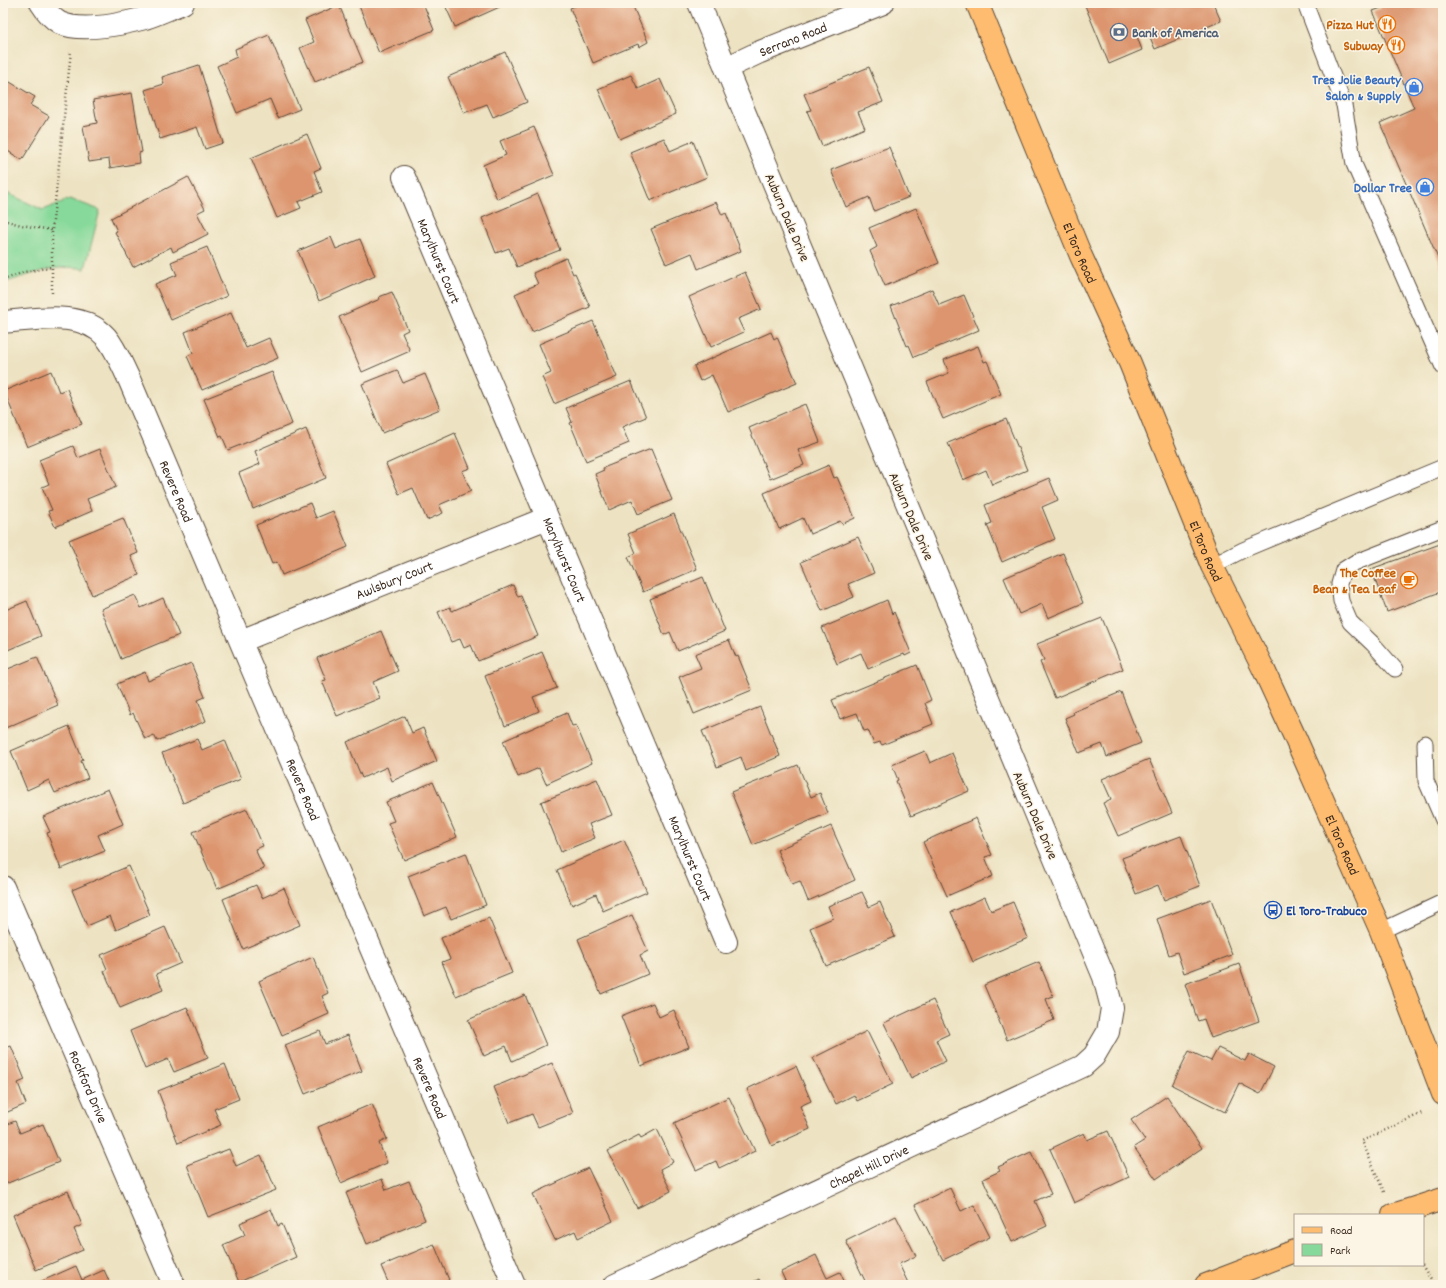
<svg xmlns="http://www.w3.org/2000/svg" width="1446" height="1288" viewBox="0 0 1446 1288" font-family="Dekko,sans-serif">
	<rect width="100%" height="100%" fill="#fcf5e5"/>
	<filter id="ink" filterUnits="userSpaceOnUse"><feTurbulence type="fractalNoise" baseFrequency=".025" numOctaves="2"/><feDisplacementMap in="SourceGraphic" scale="8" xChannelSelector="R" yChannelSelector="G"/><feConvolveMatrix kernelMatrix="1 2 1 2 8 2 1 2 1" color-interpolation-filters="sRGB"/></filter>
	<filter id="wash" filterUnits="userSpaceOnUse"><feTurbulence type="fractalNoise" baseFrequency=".012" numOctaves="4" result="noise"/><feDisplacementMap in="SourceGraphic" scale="16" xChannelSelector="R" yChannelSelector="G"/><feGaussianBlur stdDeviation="0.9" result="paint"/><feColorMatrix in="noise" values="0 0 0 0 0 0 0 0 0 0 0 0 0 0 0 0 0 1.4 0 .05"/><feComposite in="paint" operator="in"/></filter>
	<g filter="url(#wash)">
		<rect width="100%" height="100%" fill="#ede3c3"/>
		<path fill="#86d99a" stroke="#60825c" d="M 3,191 L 43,210 L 70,199 L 100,210 L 85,269 C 57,263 30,275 3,283 Z"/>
		<g id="blocks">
			<g fill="#dc956e">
				<polygon points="366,3 423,3 434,30 379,53 359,6"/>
				<polygon points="444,3 503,3 504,5 455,27"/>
				<polygon points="583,3 624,3 626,7 632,4 648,42 639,47 638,44 593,63 570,8"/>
				<polygon points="1084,3 1213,3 1221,21 1155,49 1147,30 1136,34 1142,50 1109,64"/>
				<polygon points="1379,3 1443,3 1443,270 1380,123 1414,108 1373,11 1381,8"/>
				<polygon points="339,5 363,62 315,82 300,48 314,42 305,20"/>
				<polygon points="269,35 300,109 278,118 270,99 237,113 217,66 237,57 235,49"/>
				<polygon points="505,52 527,102 493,117 487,104 464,113 448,77"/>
				<polygon points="199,65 223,143 205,149 197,127 160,139 145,90 164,84 162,77"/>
				<polygon points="869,67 883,102 858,112 865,128 822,146 807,111 811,110 804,94"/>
				<polygon points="631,75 638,89 660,79 676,114 620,139 598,89"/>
				<polygon points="3,78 35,97 30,105 49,116 22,160 3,148"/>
				<polygon points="132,93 142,152 139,153 140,163 110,168 109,159 89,162 83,126 97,123 93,100"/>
				<polygon points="534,127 554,175 497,199 483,165 506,155 500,141"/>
				<polygon points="307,134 321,168 314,171 322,192 298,202 301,208 277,218 251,158"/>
				<polygon points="664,138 670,151 693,141 707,177 650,201 630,152"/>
				<polygon points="889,147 909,197 874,211 869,197 846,207 831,170"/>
				<polygon points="188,177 205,209 197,213 208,234 173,252 171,247 133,267 115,232 117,231 111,218"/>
				<polygon points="538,194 560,250 517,267 509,248 496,253 482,218"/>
				<polygon points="716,202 722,215 726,213 741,251 698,269 692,253 666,264 651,229"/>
				<polygon points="916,208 939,263 885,286 870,251 877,247 869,228"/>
				<polygon points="331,237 336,249 360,239 375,276 319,301 298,251"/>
				<polygon points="207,247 227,296 171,320 155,284 177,275 171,262"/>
				<polygon points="566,258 573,274 575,273 590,307 532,332 515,294 538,284 533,273"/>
				<polygon points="745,272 761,309 738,319 744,332 711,347 689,297"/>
				<polygon points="932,289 939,305 964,295 979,330 914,357 909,345 907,346 891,306"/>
				<polygon points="392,292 408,330 402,333 410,351 362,372 339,317 380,299 379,297"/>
				<polygon points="231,313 246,348 269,338 278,358 202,390 187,356 193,353 185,332"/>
				<polygon points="593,321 617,377 554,404 542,377 551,373 539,344"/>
				<polygon points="771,332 774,339 777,337 797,383 728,412 712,375 700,381 694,366"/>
				<polygon points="978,346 984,362 987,361 1001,394 943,419 927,382 949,373 944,360"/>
				<polygon points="397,370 403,383 425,374 440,409 382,433 362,384"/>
				<polygon points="51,371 59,392 67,389 82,424 27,447 4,391"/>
				<polygon points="272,372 292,424 228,450 222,436 220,437 204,399"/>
				<polygon points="631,381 646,417 622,427 629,443 586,461 570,423 572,422 566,408"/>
				<polygon points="805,404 820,442 798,450 804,465 770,479 749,428"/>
				<polygon points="1006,419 1027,470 992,485 986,470 963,480 948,443"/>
				<polygon points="306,429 326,478 253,509 239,473 260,464 255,451"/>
				<polygon points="455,433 470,468 462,471 471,491 439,505 443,513 427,520 413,488 399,494 386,464"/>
				<polygon points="73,446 78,458 100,449 116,487 87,499 92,511 55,527 48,511 52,510 42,487 49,484 39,460"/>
				<polygon points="651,449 672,500 638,514 632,500 609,510 595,474 604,470 603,468"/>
				<polygon points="829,465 834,478 837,477 855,518 842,524 840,521 810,534 803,518 779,529 764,493"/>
				<polygon points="1049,478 1058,500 1042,507 1055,539 1002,562 987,525 992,523 985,505"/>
				<polygon points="310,503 316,518 333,511 348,547 282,575 277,562 272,564 256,525"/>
				<polygon points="674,514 697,569 643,592 628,557 636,553 628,534"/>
				<polygon points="123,518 138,553 131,556 139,575 92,595 69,540"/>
				<polygon points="858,537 874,573 848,584 854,597 822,611 801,562"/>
				<polygon points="1440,544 1443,552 1443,591 1387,612 1371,569"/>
				<polygon points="1063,553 1083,603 1048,618 1042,604 1019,614 1004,578"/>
				<polygon points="703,577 725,631 678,651 670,632 664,635 650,599"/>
				<polygon points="513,585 518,597 521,596 538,636 478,661 471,645 464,648 460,639 451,642 438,612 450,607 452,611"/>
				<polygon points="135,595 141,608 163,598 179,635 121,659 101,609"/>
				<polygon points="887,600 892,614 894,612 911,653 905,656 904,654 868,669 861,653 837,664 822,628"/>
				<polygon points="27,601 41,636 3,652 3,611"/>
				<polygon points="1102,618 1123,669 1055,698 1040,662 1044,660 1037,644"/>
				<polygon points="381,631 398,671 373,682 380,698 337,716 322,681 326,680 317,658"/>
				<polygon points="729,640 736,657 738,656 752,690 694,714 679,677 701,668 695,654"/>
				<polygon points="542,652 557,688 533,697 539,711 505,726 485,676"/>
				<polygon points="37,657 58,705 3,729 3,687 8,685 3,671"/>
				<polygon points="191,663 205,697 198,700 206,721 157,741 154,735 145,739 133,713 130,715 117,684 145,672 148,681"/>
				<polygon points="917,665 931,700 925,703 933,724 882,745 880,742 874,744 868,730 864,731 857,713 840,719 832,700"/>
				<polygon points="1121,692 1141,743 1107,757 1102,744 1079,753 1065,718 1074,714 1073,712"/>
				<polygon points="760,707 780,756 746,771 741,757 717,767 702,731"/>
				<polygon points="567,713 572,726 576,725 592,763 546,784 539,768 518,777 503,741"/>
				<polygon points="405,716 412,733 423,728 437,761 392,781 387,767 362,778 347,742"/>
				<polygon points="69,726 83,760 81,761 88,778 55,793 49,780 27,790 11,751"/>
				<polygon points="197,739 202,750 225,740 241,779 183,803 162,753"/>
				<polygon points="925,751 930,763 952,753 969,791 911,816 896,781 898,780 892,765"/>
				<polygon points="1149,759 1172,813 1118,836 1103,803 1111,799 1102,779"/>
				<polygon points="798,765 811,797 820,793 828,813 753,845 731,792"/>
				<polygon points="597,779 612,815 589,824 595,838 561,852 541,802"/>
				<polygon points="433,782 457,837 404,860 388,823 394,821 386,802"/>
				<polygon points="108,789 123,824 98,835 105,851 61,869 47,833 50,832 43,817"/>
				<polygon points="247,809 263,846 255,849 264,869 217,889 193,832"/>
				<polygon points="976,818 992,855 985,857 993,876 947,896 923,842"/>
				<polygon points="831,826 855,880 808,901 800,881 792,884 777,850"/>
				<polygon points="1181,836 1200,886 1164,900 1158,885 1136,894 1122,858"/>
				<polygon points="624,840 647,892 603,911 596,894 572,905 557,870"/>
				<polygon points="466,853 486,905 451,919 446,907 424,916 408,876"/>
				<polygon points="129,866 150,915 116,930 110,916 87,926 72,890"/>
				<polygon points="256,885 262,898 284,888 300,925 243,949 223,899"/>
				<polygon points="862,892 869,907 880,902 895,937 826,966 810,928 833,918 828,906"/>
				<polygon points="985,897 991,911 1013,902 1028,938 973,962 951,912"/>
				<polygon points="1211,899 1232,955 1184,973 1177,952 1169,955 1157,919"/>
				<polygon points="632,915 648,951 640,955 648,974 601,994 578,939"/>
				<polygon points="489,918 512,973 456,996 442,962 450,959 441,938"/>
				<polygon points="165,927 181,963 156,974 163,990 120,1008 104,971 107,969 101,955"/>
				<polygon points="313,957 328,993 322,996 329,1014 282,1035 259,981"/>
				<polygon points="1039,962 1053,996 1046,999 1054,1020 1007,1040 984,985"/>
				<polygon points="1239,964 1259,1021 1211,1038 1204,1019 1198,1021 1185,984"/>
				<polygon points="525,995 546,1045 512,1061 506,1046 484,1056 468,1020"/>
				<polygon points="933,1000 949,1034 936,1040 946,1061 911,1078 884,1023"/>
				<polygon points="653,1003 659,1017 674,1010 689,1047 641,1066 621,1016"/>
				<polygon points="187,1007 208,1058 174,1072 168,1059 145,1069 130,1031"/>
				<polygon points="320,1031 325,1044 348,1035 362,1071 305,1094 285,1045"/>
				<polygon points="867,1031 893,1084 857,1101 854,1095 836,1104 813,1058"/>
				<polygon points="11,1046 25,1080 18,1083 26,1104 3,1114 3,1049"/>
				<polygon points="1218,1048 1245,1061 1249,1054 1274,1067 1260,1094 1239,1083 1225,1112 1172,1085 1189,1051 1211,1061"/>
				<polygon points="552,1063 573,1113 538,1127 532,1114 509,1123 494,1087"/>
				<polygon points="225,1064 239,1099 214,1109 221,1125 178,1143 158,1091"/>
				<polygon points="796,1066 811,1101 800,1106 810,1129 772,1146 747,1089"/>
				<polygon points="1167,1096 1202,1148 1156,1179 1134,1147 1145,1140 1131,1120"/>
				<polygon points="729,1097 755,1151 719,1168 716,1161 696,1170 674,1123"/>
				<polygon points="372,1104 387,1139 379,1143 387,1163 341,1183 318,1127"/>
				<polygon points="15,1121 20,1133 43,1124 59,1162 3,1185 3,1126"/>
				<polygon points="657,1129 673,1162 660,1169 671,1191 637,1208 608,1151 639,1135 641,1138"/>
				<polygon points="1108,1131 1129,1177 1074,1203 1050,1149 1084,1133 1087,1140"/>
				<polygon points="229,1149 236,1166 261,1155 276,1190 208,1217 187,1165"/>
				<polygon points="1031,1152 1051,1194 1035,1201 1047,1226 1012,1242 983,1179 1000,1171 998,1167"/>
				<polygon points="588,1168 613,1221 578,1238 575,1231 555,1240 533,1194"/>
				<polygon points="382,1179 386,1190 409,1181 425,1220 367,1244 346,1193"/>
				<polygon points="950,1188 961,1211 974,1205 990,1237 943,1260 915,1205"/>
				<polygon points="68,1191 82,1225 74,1229 83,1250 36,1270 13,1215"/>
				<polygon points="271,1209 278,1226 282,1224 296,1257 239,1282 223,1245 245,1235 240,1223"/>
				<polygon points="896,1216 916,1256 899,1264 909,1285 867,1285 846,1241"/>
				<polygon points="434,1244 449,1280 443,1283 444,1285 380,1285 388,1282 381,1266"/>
				<polygon points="816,1255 827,1278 840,1272 846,1285 787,1285 781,1272"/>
				<polygon points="76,1266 82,1280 104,1270 111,1285 43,1285 42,1281"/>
				<polygon points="759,1279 762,1285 747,1285"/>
			</g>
		</g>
	</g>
	<g filter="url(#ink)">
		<use href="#blocks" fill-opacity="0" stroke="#564637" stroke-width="1"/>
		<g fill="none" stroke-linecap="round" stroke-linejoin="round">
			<defs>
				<g id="service">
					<polyline points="1305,3 1344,105 1354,164 1443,367"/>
					<polyline points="1212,566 1243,550 1443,467"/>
					<polyline points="1395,669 1373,644 1350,622 1341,601 1339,584 1343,570 1354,563 1443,528"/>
					<polyline points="1425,743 1426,781 1443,820"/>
					<polyline points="1381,931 1443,902"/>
				</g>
				<g id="minor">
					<path d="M 41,3 C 46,11 51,18 60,23 C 82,33 122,24 145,18 C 158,14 170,8 183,3"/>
					<path id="s1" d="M 404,177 L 726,942"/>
					<path id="s2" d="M 3,322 C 35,320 81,309 106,337 C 116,349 122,365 129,379 L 514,1285"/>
					<path id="s3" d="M 241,641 L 547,518"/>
					<path id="s4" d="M 3,887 L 174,1285"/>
					<path id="s5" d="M 615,1285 L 1083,1066 L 1094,1056 L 1108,1032 L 1112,1008 L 1104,977 L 699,3"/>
				</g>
				<g id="tertiary">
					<path id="s6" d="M 726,68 L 760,52 L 883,3"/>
				</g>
				<g id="primary">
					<path id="s7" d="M 977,3 L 1081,256 L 1130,363 L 1212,566 L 1263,668 L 1294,735 L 1381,931 L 1443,1094"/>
					<polyline points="1393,1215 1443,1199"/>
					<polyline points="1206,1285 1295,1251"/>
				</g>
			</defs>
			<use href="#service" stroke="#564637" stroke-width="17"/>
			<use href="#minor" stroke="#564637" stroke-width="24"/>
			<use href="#tertiary" stroke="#564637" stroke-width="24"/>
			<use href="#primary" stroke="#564637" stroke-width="24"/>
			<g stroke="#564637" stroke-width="2.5" stroke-dasharray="1 3" stroke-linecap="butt">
				<polyline points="3,220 21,225 52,230"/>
				<polyline points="3,280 24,272 52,267"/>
				<polyline points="52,293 52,230 71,51"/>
				<polyline points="1384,1192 1362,1141 1424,1112"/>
				<polyline points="1422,1265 1434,1285"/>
			</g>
			<use href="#service" stroke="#fff" stroke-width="15"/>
			<use href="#minor" stroke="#fff" stroke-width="22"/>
			<use href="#tertiary" stroke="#fff" stroke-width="22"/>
			<use href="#primary" stroke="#febc70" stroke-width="22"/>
		</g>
	</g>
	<defs>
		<symbol id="restaurant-ring" viewBox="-11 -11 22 22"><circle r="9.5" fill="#fcf5e5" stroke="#e8710a" stroke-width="1.5"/><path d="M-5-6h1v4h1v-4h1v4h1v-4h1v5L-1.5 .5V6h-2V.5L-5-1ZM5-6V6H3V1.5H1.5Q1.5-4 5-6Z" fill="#e8710a"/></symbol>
		<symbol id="bank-ring" viewBox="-11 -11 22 22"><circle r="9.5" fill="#fcf5e5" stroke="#5c6f8a" stroke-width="1.5"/><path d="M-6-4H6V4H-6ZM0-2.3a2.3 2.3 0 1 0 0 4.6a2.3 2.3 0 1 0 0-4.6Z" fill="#5c6f8a"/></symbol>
		<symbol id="shop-ring" viewBox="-11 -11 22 22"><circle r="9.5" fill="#fcf5e5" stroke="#3f7fe0" stroke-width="1.5"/><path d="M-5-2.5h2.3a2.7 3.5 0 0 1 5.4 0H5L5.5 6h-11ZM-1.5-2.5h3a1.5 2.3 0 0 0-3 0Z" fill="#3f7fe0"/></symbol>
		<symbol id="cafe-ring" viewBox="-11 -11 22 22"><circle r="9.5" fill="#fcf5e5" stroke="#e8710a" stroke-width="1.5"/><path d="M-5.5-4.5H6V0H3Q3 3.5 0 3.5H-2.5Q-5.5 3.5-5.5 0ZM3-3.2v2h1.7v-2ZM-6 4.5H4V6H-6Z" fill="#e8710a"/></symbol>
		<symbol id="bus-ring" viewBox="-11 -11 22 22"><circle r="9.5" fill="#fcf5e5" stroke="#1a4fb4" stroke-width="1.5"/><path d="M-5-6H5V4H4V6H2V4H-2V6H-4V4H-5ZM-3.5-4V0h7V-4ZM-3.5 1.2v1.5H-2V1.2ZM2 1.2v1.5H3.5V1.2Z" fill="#1a4fb4"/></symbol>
	</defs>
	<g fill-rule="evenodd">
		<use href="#restaurant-ring" x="1377" y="14" width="20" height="20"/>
		<use href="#bank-ring" x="1109" y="22" width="20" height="20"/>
		<use href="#restaurant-ring" x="1386" y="35" width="20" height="20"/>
		<use href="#shop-ring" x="1404" y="77" width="20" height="20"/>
		<use href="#shop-ring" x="1415" y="177" width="20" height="20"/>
		<use href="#cafe-ring" x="1399" y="570" width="20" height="20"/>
		<use href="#bus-ring" x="1263" y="900" width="20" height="20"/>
	</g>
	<g text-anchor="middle" stroke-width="3" stroke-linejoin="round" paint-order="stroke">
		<g font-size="14" font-weight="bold" fill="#c56008" stroke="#fcf5e5" text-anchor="end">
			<text x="1374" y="29">Pizza Hut</text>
			<text x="1383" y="50">Subway</text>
			<text x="1396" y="577">The Coffee<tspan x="1396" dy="16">Bean &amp; Tea Leaf</tspan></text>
		</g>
		<g font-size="14" font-weight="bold" fill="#4e5e75" stroke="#fcf5e5" text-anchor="start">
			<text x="1132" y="37">Bank of America</text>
		</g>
		<g font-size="14" fill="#3b2a1e" stroke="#fcf5e5">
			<text dy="5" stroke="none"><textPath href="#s6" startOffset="73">Serrano Road</textPath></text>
			<text transform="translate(788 217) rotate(67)" y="5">Auburn Dale Drive</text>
			<text dy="5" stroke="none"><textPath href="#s7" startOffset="270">El Toro Road</textPath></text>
			<text dy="5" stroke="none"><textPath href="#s1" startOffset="91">Marylhurst Court</textPath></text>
			<text dy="5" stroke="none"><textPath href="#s2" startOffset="278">Revere Road</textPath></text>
			<text transform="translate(912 516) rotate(67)" y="5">Auburn Dale Drive</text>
			<text dy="5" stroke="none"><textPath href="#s7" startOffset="594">El Toro Road</textPath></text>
			<text dy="5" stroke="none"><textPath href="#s1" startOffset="415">Marylhurst Court</textPath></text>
			<text dy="5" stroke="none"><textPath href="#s3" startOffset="165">Awlsbury Court</textPath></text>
			<text dy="5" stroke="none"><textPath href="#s2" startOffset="602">Revere Road</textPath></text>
			<text transform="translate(1036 815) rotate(67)" y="5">Auburn Dale Drive</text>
			<text dy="5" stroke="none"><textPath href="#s7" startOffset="918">El Toro Road</textPath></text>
			<text dy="5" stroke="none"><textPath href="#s1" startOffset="739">Marylhurst Court</textPath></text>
			<text dy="5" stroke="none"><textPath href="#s4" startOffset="217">Rockford Drive</textPath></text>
			<text dy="5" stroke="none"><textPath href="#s2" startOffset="926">Revere Road</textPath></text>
			<text dy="5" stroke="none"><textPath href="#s5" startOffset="280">Chapel Hill Drive</textPath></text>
		</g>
		<g font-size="14" font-weight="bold" fill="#366cbe" stroke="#fcf5e5" text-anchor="end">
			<text x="1401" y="84">Tres Jolie Beauty<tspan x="1401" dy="16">Salon &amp; Supply</tspan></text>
			<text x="1412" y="192">Dollar Tree</text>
		</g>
		<g font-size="14" font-weight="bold" fill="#164399" stroke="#fcf5e5" text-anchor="start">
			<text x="1286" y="915">El Toro-Trabuco</text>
		</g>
	</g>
	<rect width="1446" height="1288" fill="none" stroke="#fcf5e5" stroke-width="16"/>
	<rect x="1294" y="1214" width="130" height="52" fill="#fcf5e5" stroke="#afa495"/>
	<rect x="1302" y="1227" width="20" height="6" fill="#febc70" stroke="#afa495"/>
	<text x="1330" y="1234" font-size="12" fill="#3b2a1e">Road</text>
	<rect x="1302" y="1244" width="20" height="12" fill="#86d99a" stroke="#afa495"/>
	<text x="1330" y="1254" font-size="12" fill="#3b2a1e">Park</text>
</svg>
